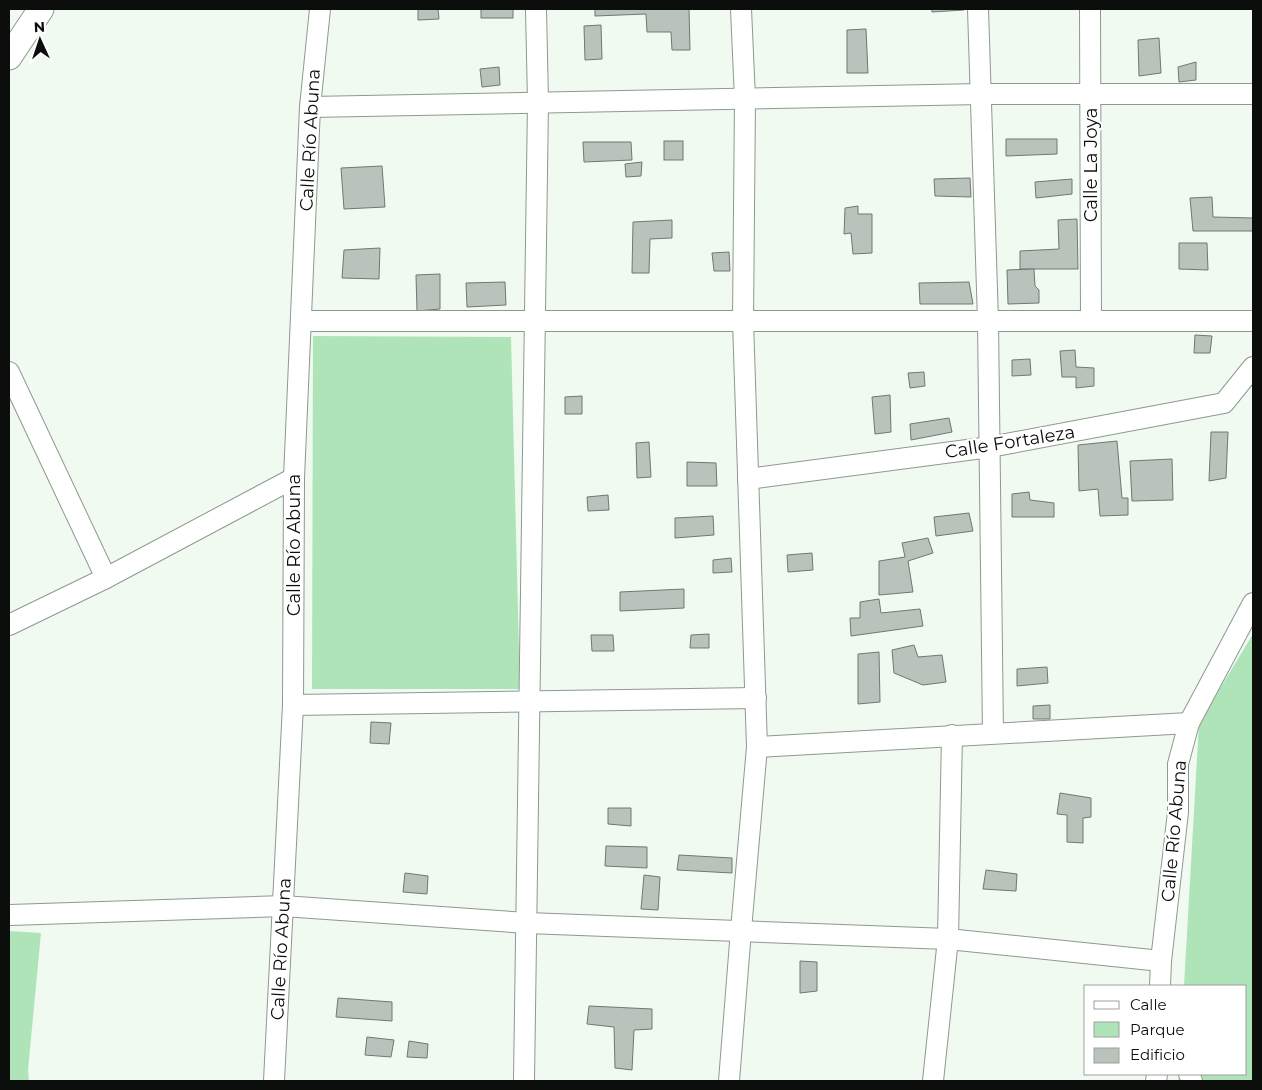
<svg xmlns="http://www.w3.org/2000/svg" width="1262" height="1090" viewBox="0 0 1262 1090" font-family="Montserrat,sans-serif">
	<rect width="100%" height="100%" fill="#f0faf1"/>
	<g fill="#afe4b8">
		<polygon points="313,336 511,337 520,689 312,689"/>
		<polygon points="1253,634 1253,1081 1178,1081 1179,1074 1246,1074 1246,986 1184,986 1199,723"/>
		<polygon points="9,931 41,933 28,1070 29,1081 9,1081"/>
	</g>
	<g fill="#b9c3bb" stroke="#6f7871">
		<polygon points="418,9 438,9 439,19 418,20"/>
		<rect x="481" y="9" width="32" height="9"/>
		<polygon points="595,9 689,9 690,50 672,50 671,32 647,32 646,14 595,16"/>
		<polygon points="932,9 964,9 964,10 932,12"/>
		<polygon points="601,25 602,59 585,60 584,26"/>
		<polygon points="866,29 868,73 847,73 847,30"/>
		<polygon points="1159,38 1161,73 1139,76 1138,40"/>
		<polygon points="1196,62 1196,80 1179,82 1178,67"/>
		<polygon points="499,67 500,85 482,87 480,69"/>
		<polygon points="1006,139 1057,139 1057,154 1006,156"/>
		<rect x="664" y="141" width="19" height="19"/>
		<polygon points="583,142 631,142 632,160 584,162"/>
		<polygon points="642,162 641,176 626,177 625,164"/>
		<polygon points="382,166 385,207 344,209 341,168"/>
		<polygon points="970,178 971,197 935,196 934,179"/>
		<polygon points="1072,179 1072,194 1036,198 1035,182"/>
		<polygon points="1212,197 1213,217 1253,218 1253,231 1193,231 1190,198"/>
		<polygon points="858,206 858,214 872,214 872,253 853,254 851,233 844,234 845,208"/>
		<polygon points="1077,219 1078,269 1020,269 1020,251 1059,249 1058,220"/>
		<polygon points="672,220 672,238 650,239 649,273 632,273 633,222"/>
		<polygon points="1179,243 1207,243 1208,270 1179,269"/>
		<polygon points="380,248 379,279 342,278 344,250"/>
		<polygon points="729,252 730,271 714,271 712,253"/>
		<polygon points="1034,269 1035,286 1039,290 1039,303 1008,304 1007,270"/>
		<polygon points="440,274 440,309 417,311 416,275"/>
		<polygon points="505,282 506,305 467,307 466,283"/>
		<polygon points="969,282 973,304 920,304 919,283"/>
		<polygon points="1195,335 1212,336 1210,353 1194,353"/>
		<polygon points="1075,350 1076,367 1094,368 1094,386 1076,388 1076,377 1062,377 1060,351"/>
		<polygon points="1030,359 1031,375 1012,376 1012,360"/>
		<polygon points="924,372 925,386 910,388 908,373"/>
		<polygon points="890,395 891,432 875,434 872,397"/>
		<polygon points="582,396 582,414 565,414 565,397"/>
		<polygon points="949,418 952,432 911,440 910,424"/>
		<polygon points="1211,432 1228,432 1226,478 1209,481"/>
		<polygon points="1117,441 1122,498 1128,498 1128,515 1100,516 1098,489 1079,491 1078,445"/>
		<polygon points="649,442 651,477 637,478 636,443"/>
		<polygon points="1172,459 1173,500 1132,501 1130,461"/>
		<polygon points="687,462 716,463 717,486 687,486"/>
		<polygon points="1029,492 1030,500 1054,503 1054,517 1012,517 1012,494"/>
		<polygon points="608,495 609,510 588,511 587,497"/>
		<polygon points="969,513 973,531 936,536 934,517"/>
		<polygon points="713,516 714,535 675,538 675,518"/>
		<polygon points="928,538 933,553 908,561 913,592 879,595 879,561 905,557 902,543"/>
		<polygon points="812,553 813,570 788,572 787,555"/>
		<polygon points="731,558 732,572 713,573 713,560"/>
		<polygon points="684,589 684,608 620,611 620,592"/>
		<polygon points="879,599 881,613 920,609 923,626 851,636 850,618 860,618 860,602"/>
		<polygon points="709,634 709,648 690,648 691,635"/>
		<polygon points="591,635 613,635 614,651 592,651"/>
		<polygon points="914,645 918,657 942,655 946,682 923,685 894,673 892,650"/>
		<polygon points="879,652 880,702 858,704 858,654"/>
		<polygon points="1047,667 1048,683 1017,686 1017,669"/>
		<polygon points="1050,705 1050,719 1033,719 1033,706"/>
		<polygon points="371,722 391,723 389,744 370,743"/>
		<polygon points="1060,793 1091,798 1091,817 1083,818 1083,843 1067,842 1067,815 1057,814"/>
		<polygon points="608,808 631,808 631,826 608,824"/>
		<polygon points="606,846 647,847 647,868 605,866"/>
		<polygon points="679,855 732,858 732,873 677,870"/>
		<polygon points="986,870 1017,874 1016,891 983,889"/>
		<polygon points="405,873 428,876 427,894 403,892"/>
		<polygon points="644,875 660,877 658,910 641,909"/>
		<polygon points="800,961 817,962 817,991 800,993"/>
		<polygon points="338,998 392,1002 392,1021 336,1017"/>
		<polygon points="589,1006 652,1009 652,1029 634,1030 632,1070 615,1068 614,1027 587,1024"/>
		<polygon points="367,1037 394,1040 391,1057 365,1055"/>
		<polygon points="409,1041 428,1044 427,1058 407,1057"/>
	</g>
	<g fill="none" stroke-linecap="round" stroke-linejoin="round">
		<defs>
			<g id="minor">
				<polyline points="978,9 988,321 993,733"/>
				<polyline points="1090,9 1091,321"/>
				<polyline points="310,107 982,94 1253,94"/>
				<polyline points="302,321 1253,321"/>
				<polyline points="9,372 106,578"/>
				<polyline points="748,479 990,447 1224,403 1253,367"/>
				<polyline points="9,625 106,578 294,478"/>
				<polyline points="293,705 756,698"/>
				<polyline points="757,747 1189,723"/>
				<polyline points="10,915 283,906 527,923 948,939 1161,961"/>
				<polyline points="1160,986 1161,961 1178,812 1178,764 1189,723 1253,603"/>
				<polyline points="1189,1074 1192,1081"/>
				<polyline points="274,1081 293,705 294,478 310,107 320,9"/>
				<polyline points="524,1081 538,102 536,9"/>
				<polyline points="729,1081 741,930 757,747 743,321 745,99 741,9"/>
				<polyline points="933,1081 948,939 952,735"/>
				<polyline points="1156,1081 1157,1074"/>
			</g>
			<polyline id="tertiary" points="9,57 41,9"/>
		</defs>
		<use href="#minor" stroke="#8f9890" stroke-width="22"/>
		<use href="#tertiary" stroke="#8f9890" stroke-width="27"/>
		<use href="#minor" stroke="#fff" stroke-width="20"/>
		<use href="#tertiary" stroke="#fff" stroke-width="25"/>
	</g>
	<g text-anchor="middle" stroke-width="4.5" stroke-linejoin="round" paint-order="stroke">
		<g font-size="18" fill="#0b0e0b" stroke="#fff">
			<text transform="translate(310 140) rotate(-87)" y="6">Calle Río Abuna</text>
			<text transform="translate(1091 165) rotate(-90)" y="6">Calle La Joya</text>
			<text transform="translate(1010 442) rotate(-9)" y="6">Calle Fortaleza</text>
			<text transform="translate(294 545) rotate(-90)" y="6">Calle Río Abuna</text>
			<text transform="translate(1174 831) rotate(-85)" y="6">Calle Río Abuna</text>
			<text transform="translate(281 949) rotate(-87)" y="6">Calle Río Abuna</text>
		</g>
	</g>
	<rect width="1262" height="1090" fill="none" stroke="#0b0e0b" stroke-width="20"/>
	<rect x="1084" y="985" width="162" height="90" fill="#ffffff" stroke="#9d9f9d"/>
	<rect x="1094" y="1001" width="25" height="8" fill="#ffffff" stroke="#9d9f9d"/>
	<text x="1130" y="1010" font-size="15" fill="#0b0e0b">Calle</text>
	<rect x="1094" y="1022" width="25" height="15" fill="#afe4b8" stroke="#9d9f9d"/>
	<text x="1130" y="1035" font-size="15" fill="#0b0e0b">Parque</text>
	<rect x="1094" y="1048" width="25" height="15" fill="#b9c3bb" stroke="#9d9f9d"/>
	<text x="1130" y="1060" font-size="15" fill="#0b0e0b">Edificio</text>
	<g transform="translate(40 40) rotate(357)" stroke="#ffffff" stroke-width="4" paint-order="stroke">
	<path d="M0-4L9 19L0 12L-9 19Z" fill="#0b0e0b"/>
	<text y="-8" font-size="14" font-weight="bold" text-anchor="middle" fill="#0b0e0b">N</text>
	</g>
</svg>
